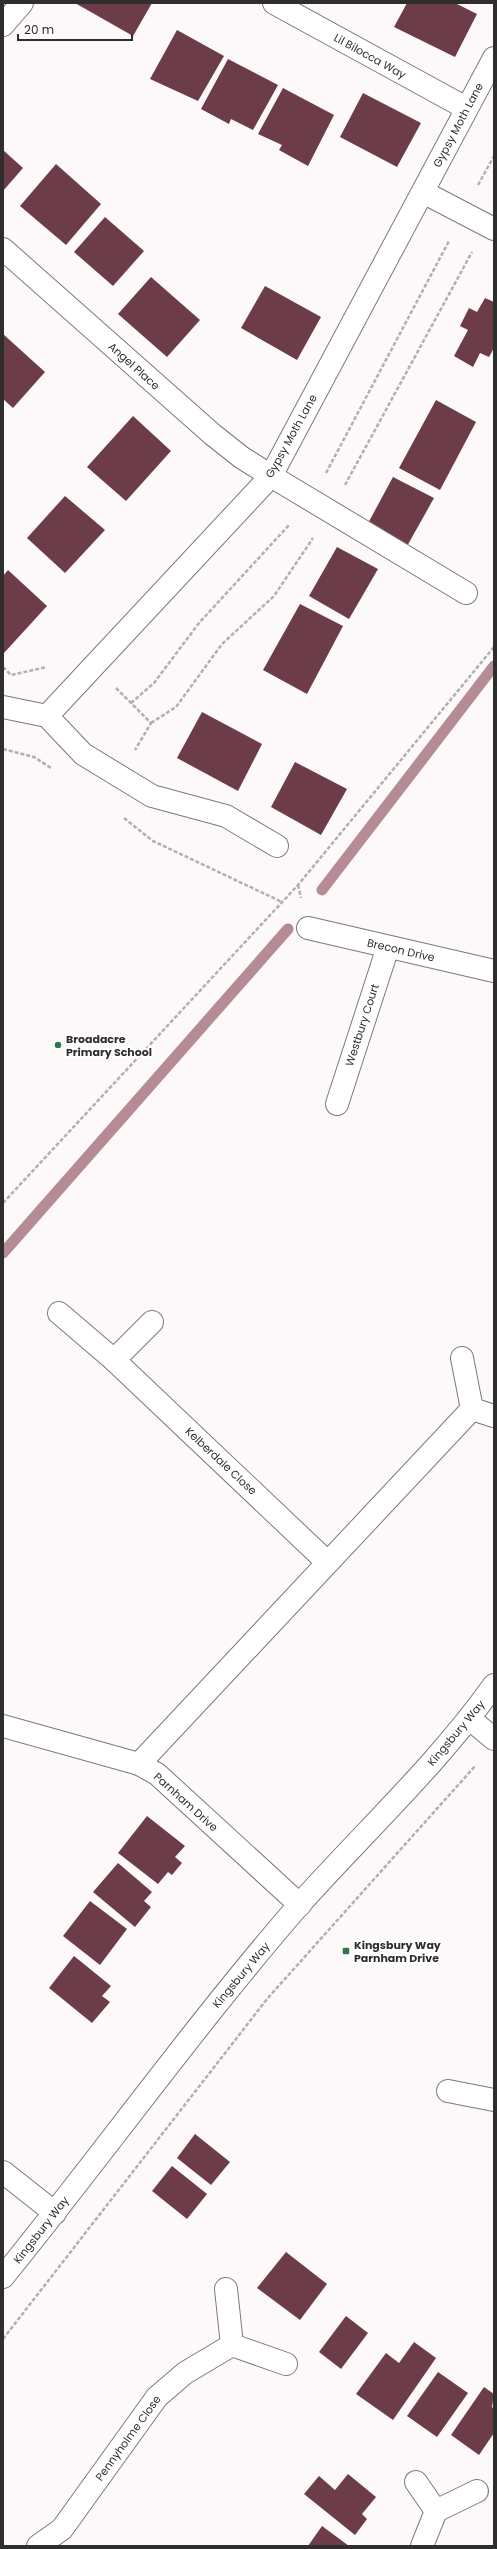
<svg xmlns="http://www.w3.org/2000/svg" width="497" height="2549" viewBox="0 0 497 2549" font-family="Poppins,sans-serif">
	<rect width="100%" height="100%" fill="#fdf9fa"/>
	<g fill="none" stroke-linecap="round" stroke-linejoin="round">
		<g stroke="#b58c95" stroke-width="11">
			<polyline points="322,890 494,666"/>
			<polyline points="3,1253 288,929"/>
		</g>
	</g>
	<g fill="#6c3c49">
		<polygon points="75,3 152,3 133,36"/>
		<polygon points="407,3 455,3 477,14 455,57 394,27"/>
		<polygon points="177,30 224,56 198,101 150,79"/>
		<polygon points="228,59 278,85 253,130 231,119 229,124 201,109"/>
		<polygon points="283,88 334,115 308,166 279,150 282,145 258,134"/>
		<polygon points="363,93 421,123 397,167 340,137"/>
		<polygon points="3,150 23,168 3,191"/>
		<polygon points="56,164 101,204 66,245 20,206"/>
		<polygon points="105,217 144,251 113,286 74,252"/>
		<polygon points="151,277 200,320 167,357 118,314"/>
		<polygon points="265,286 321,317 297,360 241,328"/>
		<polygon points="485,298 494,302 494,348 489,357 480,353 473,367 454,356 468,330 460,326 469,308 477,312"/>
		<polygon points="3,334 45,372 13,408 3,399"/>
		<polygon points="436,400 476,422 440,490 399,468"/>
		<polygon points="133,416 171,451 126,501 87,467"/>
		<polygon points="393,477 434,498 406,548 366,527"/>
		<polygon points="65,496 105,530 65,573 27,538"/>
		<polygon points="337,547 378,569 349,619 309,596"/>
		<polygon points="8,570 47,606 4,653 3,576"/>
		<polygon points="300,604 343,626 307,694 263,670"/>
		<polygon points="202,712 262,744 238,791 177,758"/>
		<polygon points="295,762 347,789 321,835 271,807"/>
		<polygon points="147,1816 185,1846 175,1857 182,1863 172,1875 168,1872 158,1884 118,1853"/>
		<polygon points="118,1863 152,1892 144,1901 151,1907 135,1927 93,1892"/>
		<polygon points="90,1901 127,1929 100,1965 63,1936"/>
		<polygon points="74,1956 111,1986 102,1996 110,2002 92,2023 49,1988"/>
		<polygon points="195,2134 230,2162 211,2185 177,2158"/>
		<polygon points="172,2166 207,2194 187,2219 152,2191"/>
		<polygon points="286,2252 327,2284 300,2320 257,2288"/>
		<polygon points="346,2316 368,2333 341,2369 319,2352"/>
		<polygon points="414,2342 436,2358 393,2420 356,2394 386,2353 399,2363"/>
		<polygon points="438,2372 468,2393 437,2437 407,2416"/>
		<polygon points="484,2387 494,2394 492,2407 494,2409 494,2433 479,2455 451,2435"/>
		<polygon points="348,2474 376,2497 362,2514 367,2519 355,2535 304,2494 319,2476 335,2490"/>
		<polygon points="322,2526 349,2546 308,2546"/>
	</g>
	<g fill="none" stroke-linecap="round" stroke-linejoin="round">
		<defs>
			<polyline id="lane" points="271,476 466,593"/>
			<g id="street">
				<polyline points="274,3 466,108"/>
				<polyline points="3,25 22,3"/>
				<polyline points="423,192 494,229"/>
				<polyline points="3,249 212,434 241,457 271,476"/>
				<polyline points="3,707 47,716 83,754 152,796 226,816 277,846"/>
				<polyline points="47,716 271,476 494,58"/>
				<polyline points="308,928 494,971"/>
				<polyline points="337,1104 388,947"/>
				<polyline points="59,1313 114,1360 327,1562"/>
				<polyline points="462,1358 472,1409 494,1416"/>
				<polyline points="114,1360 152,1322"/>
				<polyline points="470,1719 494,1739"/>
				<polyline points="3,1726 139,1764 157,1774 300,1905"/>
				<polyline points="139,1764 472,1409"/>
				<polyline points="448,2091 494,2100"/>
				<polyline points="3,2172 55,2213"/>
				<path d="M 3,2277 C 103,2154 195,2025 299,1905 C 364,1832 437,1765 494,1685"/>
				<polyline points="226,2289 232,2345 286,2364"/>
				<polyline points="416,2482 436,2511 477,2491"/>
				<polyline points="38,2546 62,2529 157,2397 185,2373 232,2345"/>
				<polyline points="422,2546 436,2511"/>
			</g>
		</defs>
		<use href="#lane" stroke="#7d7979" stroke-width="24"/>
		<use href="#street" stroke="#7d7979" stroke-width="24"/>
		<g stroke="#b2afb0" stroke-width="2.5" stroke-dasharray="4 2" stroke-linecap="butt">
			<polyline points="478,185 494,156"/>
			<polyline points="326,473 449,241"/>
			<polyline points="345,485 472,252"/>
			<polyline points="3,667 11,675 47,667"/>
			<polyline points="116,688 151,723 135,750"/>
			<polyline points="131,703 154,683 199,623 290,524"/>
			<polyline points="151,723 176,707 222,644 274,596 313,538"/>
			<polyline points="3,749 34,757 51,768"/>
			<polyline points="124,818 153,841 282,902"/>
			<polyline points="298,885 301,898"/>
			<polyline points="3,1203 298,885 494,647"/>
			<polyline points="3,2339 267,1999 476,1765"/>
		</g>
		<use href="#lane" stroke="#fff" stroke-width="22"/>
		<use href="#street" stroke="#fff" stroke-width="22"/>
	</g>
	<g fill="#2a794a" stroke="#fff" stroke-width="1.5">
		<circle cx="58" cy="1045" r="4"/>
		<rect x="342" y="1947" width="8" height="8" rx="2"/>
	</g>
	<g text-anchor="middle" stroke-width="4" stroke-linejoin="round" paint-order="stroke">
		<g font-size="11" fill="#2f2e2e" stroke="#fff">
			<text transform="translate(370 56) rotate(29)" y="4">Lil Bilocca Way</text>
			<text transform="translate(458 125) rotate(-62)" y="4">Gypsy Moth Lane</text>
			<text transform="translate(134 366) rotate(42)" y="4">Angel Place</text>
			<text transform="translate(291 436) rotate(-61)" y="4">Gypsy Moth Lane</text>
			<text transform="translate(401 950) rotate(13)" y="4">Brecon Drive</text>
			<text transform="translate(362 1025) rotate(-72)" y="4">Westbury Court</text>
			<text transform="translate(221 1461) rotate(43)" y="4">Kelberdale Close</text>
			<text transform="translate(456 1733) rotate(-50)" y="4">Kingsbury Way</text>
			<text transform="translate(186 1802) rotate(42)" y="4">Parnham Drive</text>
			<text transform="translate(241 1975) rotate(-50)" y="4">Kingsbury Way</text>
			<text transform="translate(41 2230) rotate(-52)" y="4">Kingsbury Way</text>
			<text transform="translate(128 2438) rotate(-54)" y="4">Pennyholme Close</text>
		</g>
		<g font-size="11" font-weight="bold" fill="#2f2e2e" stroke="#fff" text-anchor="start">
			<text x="66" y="1043">Broadacre<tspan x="66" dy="13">Primary School</tspan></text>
			<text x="354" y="1949">Kingsbury Way<tspan x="354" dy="13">Parnham Drive</tspan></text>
		</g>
	</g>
	<rect width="497" height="2549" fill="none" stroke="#2f2e2e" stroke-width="8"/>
	<path d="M18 34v6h114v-6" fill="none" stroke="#2f2e2e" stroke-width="2"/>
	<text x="24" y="34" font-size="12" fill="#2f2e2e" stroke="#ffffff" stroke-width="3" paint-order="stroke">20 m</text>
</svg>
